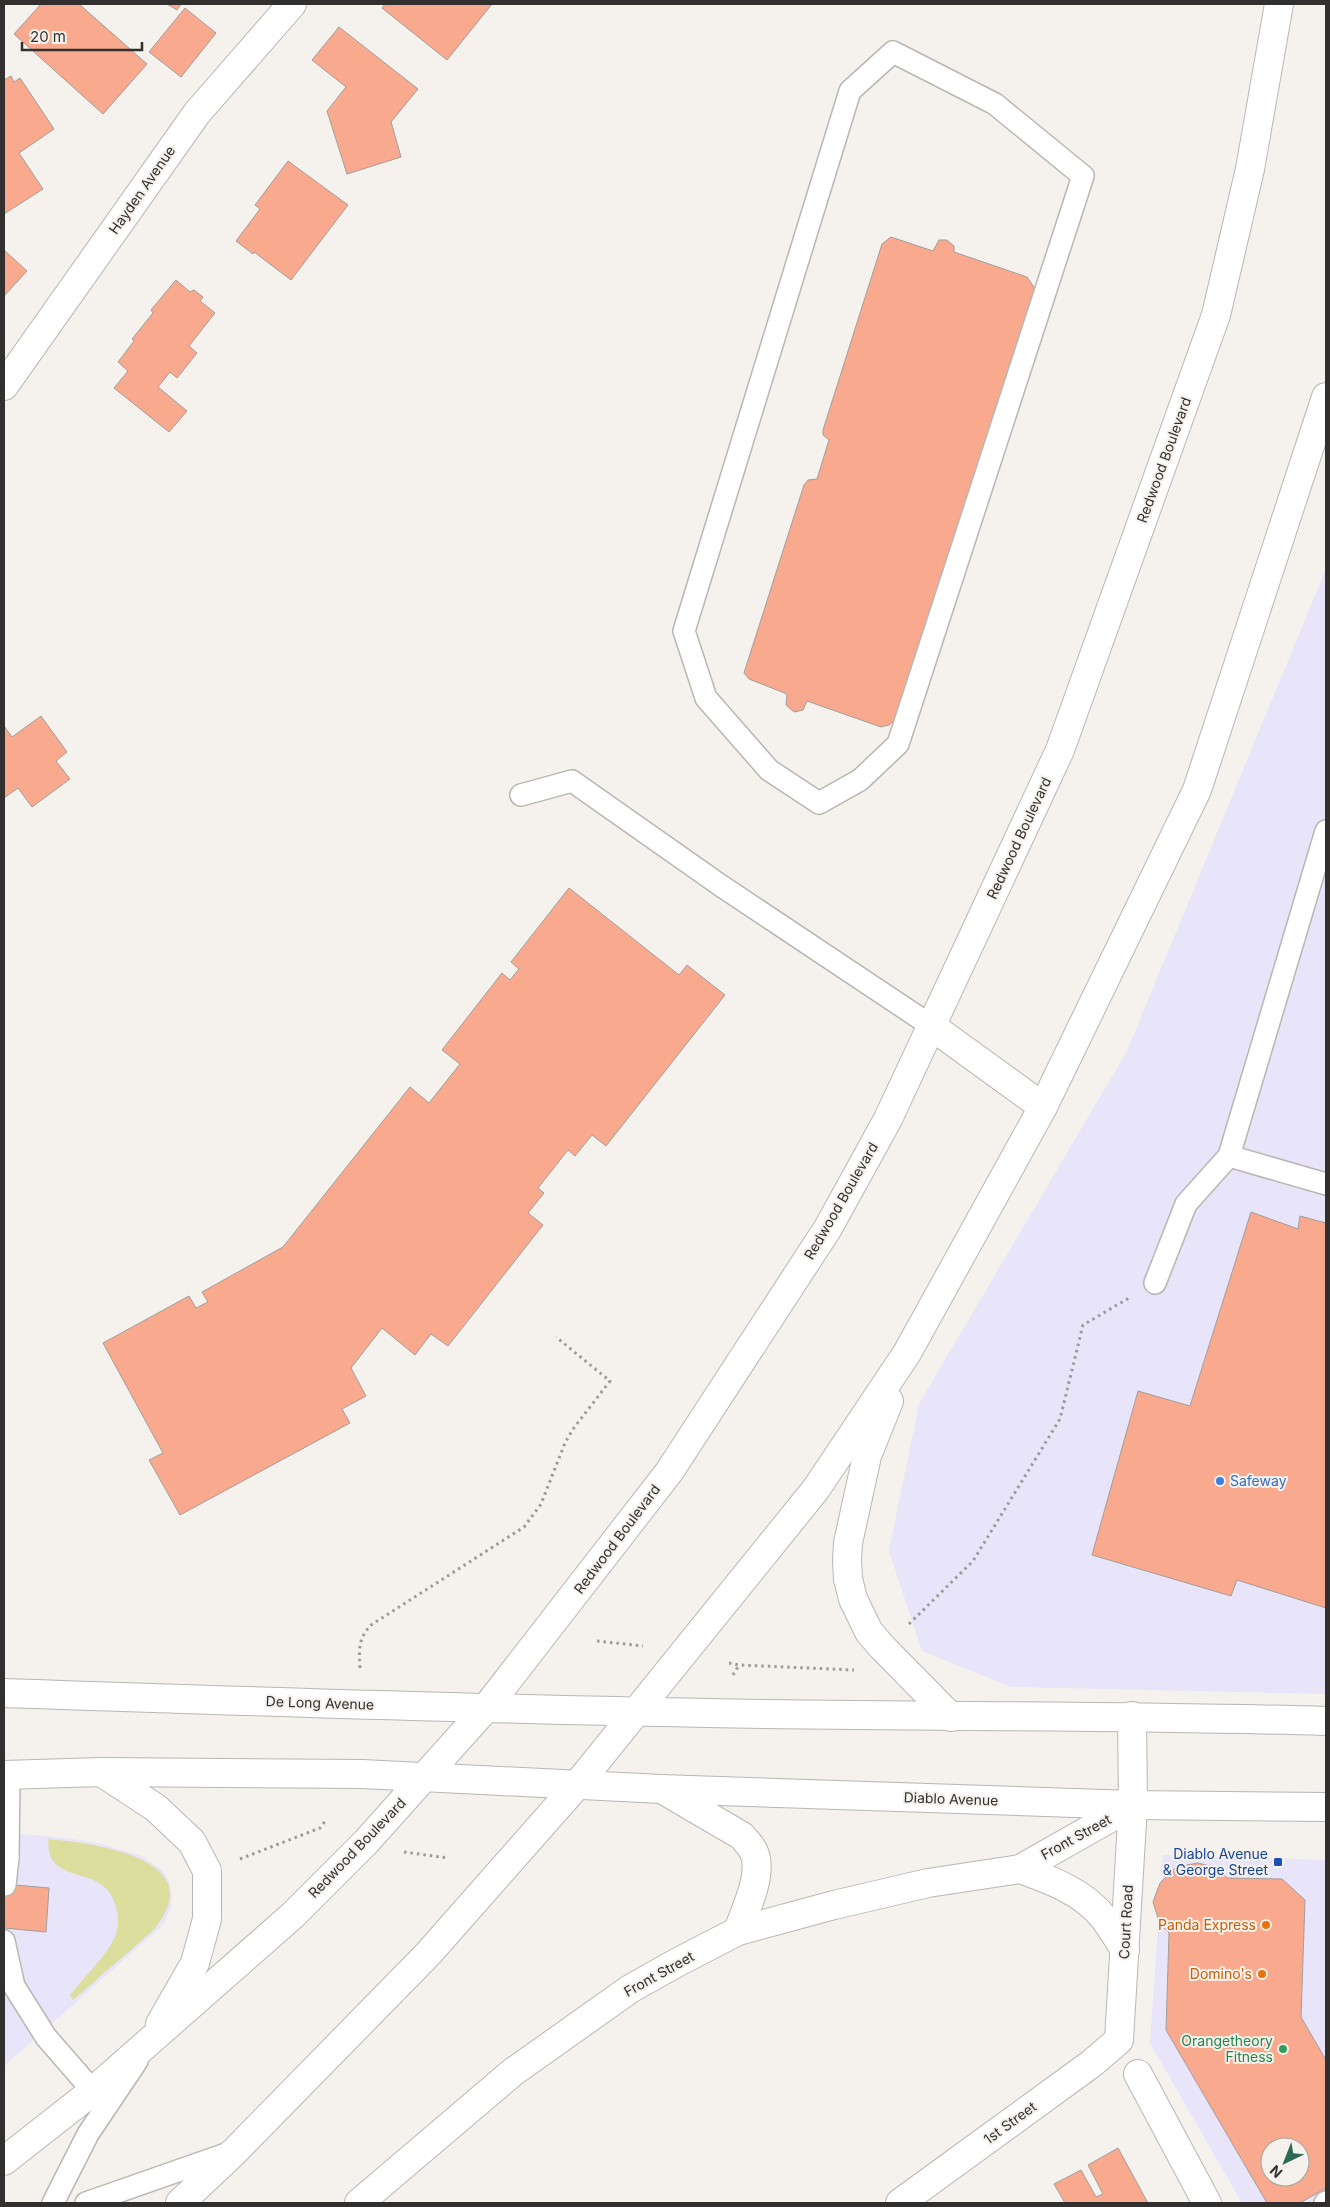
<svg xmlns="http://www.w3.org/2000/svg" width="1330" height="2207" viewBox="0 0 1330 2207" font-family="Inter,sans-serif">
	<rect width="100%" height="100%" fill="#f5f1ec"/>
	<g fill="#e8e4fa" fill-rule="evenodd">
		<polygon points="1326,569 1326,1694 1011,1687 922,1651 889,1551 919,1404 1127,1051"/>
		<polygon points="4,1832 73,1839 102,1844 142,1856 162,1870 169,1881 172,1895 171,1908 163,1925 4,2066"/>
		<path d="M 1163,1855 L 1326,1860 L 1326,2203 L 1242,2203 L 1150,2043 ZM 1270,2147 L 1300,2147 L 1300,2177 L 1270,2177 Z"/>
	</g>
	<path fill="#dbde9d" d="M 48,1839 C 91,1843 211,1857 156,1927 C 149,1935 139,1942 131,1950 C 111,1967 92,1983 73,2000 L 70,1995 C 84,1977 105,1958 115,1937 C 119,1927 119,1916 116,1907 C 106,1869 70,1882 53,1861 C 48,1854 49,1847 48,1839 Z"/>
	<g fill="#f9aa8e" stroke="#a39d9b" fill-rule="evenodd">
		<polygon points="41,4 79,4 147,64 103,114 14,34"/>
		<polygon points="167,4 181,4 177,10"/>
		<polygon points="385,4 492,4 447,60 382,8"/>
		<polygon points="185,8 216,33 181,77 149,52"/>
		<polygon points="339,27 418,89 391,122 401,157 347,174 327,111 346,87 312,60"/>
		<polygon points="11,76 14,82 20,78 54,129 19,153 43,189 4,214 4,80"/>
		<polygon points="288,161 348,205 291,280 254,252 253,254 236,241 260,209 255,205"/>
		<polygon points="891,237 933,251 939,240 947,240 954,246 954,252 1027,277 1034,287 1034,293 895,720 889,725 881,727 807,701 803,710 794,712 786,705 787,694 749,679 744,673 804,485 808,480 817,479 829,440 823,435 823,430 882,244"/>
		<polygon points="4,250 27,271 4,296"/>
		<polygon points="176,280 190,292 194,290 203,297 200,301 215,313 189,346 197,353 177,378 170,372 158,387 187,411 169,432 114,388 128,371 118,362 134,341 132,339 153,313 151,310"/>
		<polygon points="41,716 67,752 56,761 70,779 32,807 18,788 4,798 4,726 12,737"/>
		<polygon points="569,888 679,975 687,965 725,995 606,1146 592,1135 575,1156 568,1150 538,1188 544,1193 528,1213 543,1225 448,1346 431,1334 415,1355 382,1328 351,1368 366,1396 342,1409 350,1423 180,1515 149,1460 163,1453 103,1343 189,1296 196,1308 208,1302 202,1292 283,1247 410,1087 429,1103 460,1064 442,1050 502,973 510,980 519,969 511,962"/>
		<polygon points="1251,1212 1298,1229 1300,1216 1326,1223 1326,1608 1237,1580 1231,1596 1092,1555 1138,1391 1190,1406"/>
		<path d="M 1198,1863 L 1218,1868 L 1227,1878 L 1282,1879 L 1305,1900 L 1301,2017 L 1326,2060 L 1326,2188 L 1300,2203 L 1267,2203 L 1166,2030 L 1169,1933 L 1160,1924 L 1153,1902 L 1160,1883 L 1176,1867 ZM 1270,2147 L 1300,2147 L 1300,2177 L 1270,2177 Z"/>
		<polygon points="4,1884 49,1888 46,1932 4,1928"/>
		<polygon points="1118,2148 1148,2203 1065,2203 1054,2184 1081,2170 1096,2197 1103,2194 1088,2165"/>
	</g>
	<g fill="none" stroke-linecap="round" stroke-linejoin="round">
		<defs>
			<g id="service">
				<polygon points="893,52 995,104 1083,176 898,744 860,780 819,803 769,770 706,698 684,631 850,91"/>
				<polyline points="521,795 572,781 720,885 930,1025"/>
				<polyline points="1326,831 1229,1156 1326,1184"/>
				<polyline points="1155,1283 1186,1204 1229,1156"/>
				<polyline points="4,1859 8,1858 9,1775"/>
				<polyline points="5,1885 8,1858"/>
				<polyline points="4,1941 14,1986 46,2037 93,2091"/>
				<polyline points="53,2203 88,2134 137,2061"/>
				<polyline points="86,2203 229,2153"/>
				<polyline points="1325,2203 1326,2202"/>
			</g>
			<g id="minor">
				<polyline points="4,386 197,113 292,4"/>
				<path d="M 1020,1869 C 1050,1880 1082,1891 1103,1917 C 1111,1927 1118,1939 1125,1950"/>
				<polyline points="1138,2074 1207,2203"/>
				<polyline points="359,2203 513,2072 630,1989 678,1962 738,1931 834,1905 928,1883 1020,1869 1133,1805"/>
				<polyline points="900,2203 1091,2064 1119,2040 1133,1805"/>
			</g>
			<g id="secondary">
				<polyline points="930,1025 1043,1107"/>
				<polyline points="889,1401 867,1456 848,1543 847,1560 848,1579 853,1599 869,1632 882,1647 951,1717"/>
				<path d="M 4,1693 C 239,1701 473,1709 708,1713 C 914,1717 1120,1715 1326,1721"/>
				<polyline points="1132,1716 1133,1805"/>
				<polyline points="101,1772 156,1808 192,1842 207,1871 207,1919 195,1963 160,2024"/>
				<polyline points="4,1775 101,1772 362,1774 661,1789 1133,1805 1326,1807"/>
				<path d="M 665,1791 L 742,1836 C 747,1842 755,1850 756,1859 C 760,1882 745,1910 738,1931"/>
				<polyline points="4,2161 93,2091 293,1915 366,1842 486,1708 669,1472 828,1228 888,1119 1060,750 1216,315 1250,169 1279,4"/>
				<polyline points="180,2203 235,2151 428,1954 577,1785 816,1489 907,1353 1043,1107 1197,790 1326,397"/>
			</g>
		</defs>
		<use href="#service" stroke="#bab6b2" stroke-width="24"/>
		<use href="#minor" stroke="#bab6b2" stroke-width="30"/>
		<use href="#secondary" stroke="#bab6b2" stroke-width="30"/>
		<g stroke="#9d9a96" stroke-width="3" stroke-dasharray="2.5 4" stroke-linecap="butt">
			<polyline points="909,1624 973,1561 1060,1419 1083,1325 1129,1298"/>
			<polyline points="597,1641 643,1646"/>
			<polyline points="729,1663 739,1665 854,1670"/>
			<path d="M 360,1668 C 359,1649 358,1639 371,1625 L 524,1527 L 541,1504 L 565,1443 L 573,1429 L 610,1381 L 556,1337"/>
			<polyline points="733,1675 739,1665"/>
			<polyline points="404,1852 448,1858"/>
			<polyline points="240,1859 320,1828 326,1820"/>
		</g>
		<use href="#service" stroke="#fff" stroke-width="21"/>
		<use href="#minor" stroke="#fff" stroke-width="28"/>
		<use href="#secondary" stroke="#fff" stroke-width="28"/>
	</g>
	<circle fill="#3f7fe0" stroke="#f5f1ec" stroke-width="2" cx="1220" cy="1481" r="5"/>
	<rect fill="#1a4fb4" stroke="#f5f1ec" stroke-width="2" x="1273" y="1857" width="10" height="10" rx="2.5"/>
	<g fill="#e8710a" stroke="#f5f1ec" stroke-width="2">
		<circle cx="1266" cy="1925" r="5"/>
		<circle cx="1262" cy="1974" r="5"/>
	</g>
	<circle fill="#2e9e5b" stroke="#f5f1ec" stroke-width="2" cx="1283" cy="2049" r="5"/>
	<g text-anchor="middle" stroke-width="4" stroke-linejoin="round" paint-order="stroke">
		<g font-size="14" fill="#32302e" stroke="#f5f1ec">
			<text transform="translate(142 190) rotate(-55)" y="5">Hayden Avenue</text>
			<text transform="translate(1164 460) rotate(-70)" y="5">Redwood Boulevard</text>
			<text transform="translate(1019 838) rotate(-65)" y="5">Redwood Boulevard</text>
			<text transform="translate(841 1201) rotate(-60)" y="5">Redwood Boulevard</text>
			<text transform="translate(617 1539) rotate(-53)" y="5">Redwood Boulevard</text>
			<text transform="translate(320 1703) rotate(2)" y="5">De Long Avenue</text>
			<text transform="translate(951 1799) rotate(2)" y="5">Diablo Avenue</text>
			<text transform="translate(1076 1837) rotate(-29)" y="5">Front Street</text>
			<text transform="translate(357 1848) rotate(-46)" y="5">Redwood Boulevard</text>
			<text transform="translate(1126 1922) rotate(-87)" y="5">Court Road</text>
			<text transform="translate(659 1974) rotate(-29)" y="5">Front Street</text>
			<text transform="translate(1010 2123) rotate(-36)" y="5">1st Street</text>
		</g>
		<g font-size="14" fill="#366cbe" stroke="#f5f1ec" text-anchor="start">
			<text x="1230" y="1486">Safeway</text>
		</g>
		<g font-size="14" fill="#164399" stroke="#f5f1ec" text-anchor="end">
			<text x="1268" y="1859">Diablo Avenue<tspan x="1268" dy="16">&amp; George Street</tspan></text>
		</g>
		<g font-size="14" fill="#c56008" stroke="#f5f1ec" text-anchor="end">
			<text x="1256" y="1930">Panda Express</text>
			<text x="1252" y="1979">Domino's</text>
		</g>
		<g font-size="14" fill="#27864d" stroke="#f5f1ec" text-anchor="end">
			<text x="1273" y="2046">Orangetheory<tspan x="1273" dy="16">Fitness</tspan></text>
		</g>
	</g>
	<rect width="1330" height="2207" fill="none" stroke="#32302e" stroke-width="10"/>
	<g transform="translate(1285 2162) rotate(223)"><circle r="24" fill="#f5f1ec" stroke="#a7a4a0"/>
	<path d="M0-4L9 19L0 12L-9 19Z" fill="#2c6954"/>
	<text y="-8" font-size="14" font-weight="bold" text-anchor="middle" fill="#32302e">N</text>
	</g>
	<path d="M22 42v8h120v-8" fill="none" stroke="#32302e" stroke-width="2.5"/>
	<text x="30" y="42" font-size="15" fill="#32302e" stroke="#f5f1ec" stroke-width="4" paint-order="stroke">20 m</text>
</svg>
